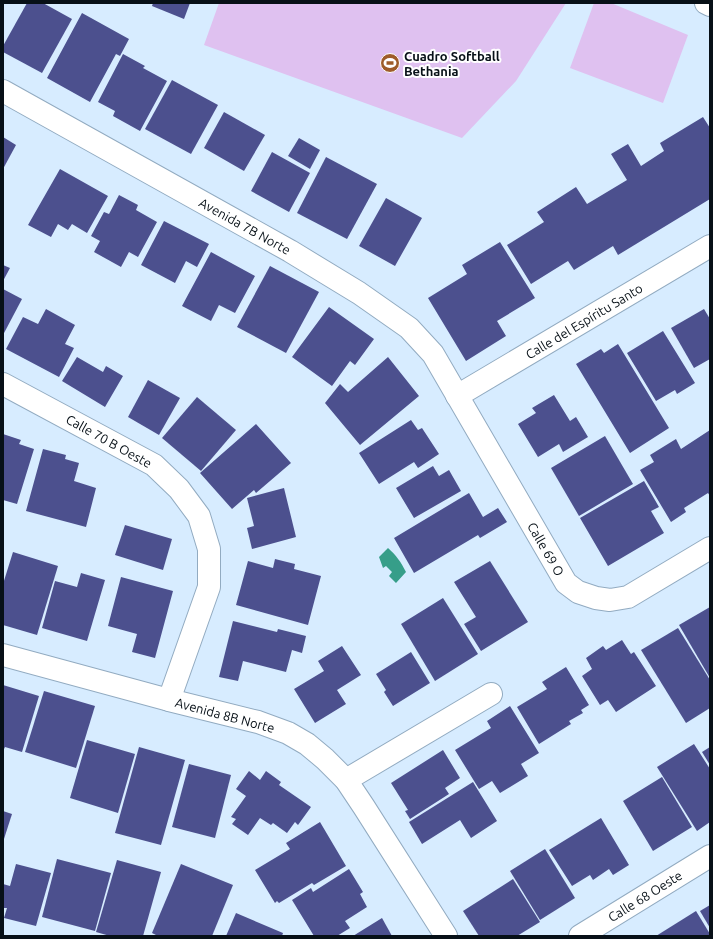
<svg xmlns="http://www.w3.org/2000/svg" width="713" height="939" viewBox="0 0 713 939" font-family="Ubuntu,sans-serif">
	<rect width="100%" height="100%" fill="#d7ecff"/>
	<g fill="#dfc1f0">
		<polygon points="219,3 566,3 516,81 462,138 204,45"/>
		<polygon points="594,3 611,3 688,35 663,103 570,68"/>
	</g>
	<path fill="#369e89" d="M 388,548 C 396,555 401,562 406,572 L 396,583 L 389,576 L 392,572 L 386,566 L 383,568 L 379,557 Z"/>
	<g fill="#4c508e">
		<polygon points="27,3 43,3 72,19 42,73 3,52 3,46"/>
		<polygon points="153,3 190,3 184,19 152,6"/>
		<polygon points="82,13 129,39 120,56 116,54 90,102 47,78"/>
		<polygon points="123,54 145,66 143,68 167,81 140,131 113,116 115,111 98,102"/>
		<polygon points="172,80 218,105 191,154 145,129"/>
		<polygon points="224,112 265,135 244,171 204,148"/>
		<polygon points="703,117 710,128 710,199 618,255 613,246 574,270 568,261 531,284 507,245 544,222 537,212 576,187 587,204 627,180 611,154 628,144 641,166 664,151 660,143"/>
		<polygon points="3,137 16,145 3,169"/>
		<polygon points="299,138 320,150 310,169 288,156"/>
		<polygon points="272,152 310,173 289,212 251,191"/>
		<polygon points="326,157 377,184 347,239 297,213"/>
		<polygon points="60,169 108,196 87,233 72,224 68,230 58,224 51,237 28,225"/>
		<polygon points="119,195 138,205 136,210 157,222 138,257 129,252 121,267 94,252 100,241 91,236 104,212 109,214"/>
		<polygon points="386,198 422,218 395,266 359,246"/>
		<polygon points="164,221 209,244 197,267 186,261 175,283 141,265"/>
		<polygon points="500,242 535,298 497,321 506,336 466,361 428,298 467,274 462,265"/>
		<polygon points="211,252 255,276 235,313 219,305 211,321 182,306"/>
		<polygon points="3,265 10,268 3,281"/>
		<polygon points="270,266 319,292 286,353 237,327"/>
		<polygon points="3,289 22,299 3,335"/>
		<polygon points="329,307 374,339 355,365 350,361 332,386 292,357"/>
		<polygon points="46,309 75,325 65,344 74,348 59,377 6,349 23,317 38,324"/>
		<polygon points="704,309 710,319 710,359 694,368 671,328"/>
		<polygon points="663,331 695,383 677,394 675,390 656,401 627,353"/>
		<polygon points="618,344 669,428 630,453 576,364 601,349 604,353"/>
		<polygon points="77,357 103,372 106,366 123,376 105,407 62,381"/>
		<polygon points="388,357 419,396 360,445 325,403 340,384 348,392"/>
		<polygon points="148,380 180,398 159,435 128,417"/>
		<polygon points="554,395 570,421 576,417 588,437 563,452 559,444 538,457 518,424 536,413 532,408"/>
		<polygon points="197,397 236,430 201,471 162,438"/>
		<polygon points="411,420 418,430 422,428 439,454 418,468 414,462 379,484 359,453"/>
		<polygon points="256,424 291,463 256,493 254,490 232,509 200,473"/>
		<polygon points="710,430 710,496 708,493 684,508 686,512 671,522 640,470 654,462 650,455 676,439 681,449"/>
		<polygon points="3,434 21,440 19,444 34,449 17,504 3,500"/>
		<polygon points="605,436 633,484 579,516 551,468"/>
		<polygon points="43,449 66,455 65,459 79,463 74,481 96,488 86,527 26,511"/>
		<polygon points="433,466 439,476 449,470 461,491 414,518 396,488"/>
		<polygon points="644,481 659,507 651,511 664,533 608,566 580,518"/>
		<polygon points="284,488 296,537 252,549 247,528 254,526 247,498"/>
		<polygon points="469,493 483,517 498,508 507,522 480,538 478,535 414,573 394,538"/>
		<polygon points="125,525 172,539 163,570 115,555"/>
		<polygon points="13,552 58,566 37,635 3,625 3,584"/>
		<polygon points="275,559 295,564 294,569 321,576 308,625 236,605 248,561 273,568"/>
		<polygon points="490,561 528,622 481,651 464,624 476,617 454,582"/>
		<polygon points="81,573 105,580 87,641 42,628 55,581 77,587"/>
		<polygon points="121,577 173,591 155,658 132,652 137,634 108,626"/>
		<polygon points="443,598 478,654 435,681 401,624"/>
		<polygon points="710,607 710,678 679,625"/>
		<polygon points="233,621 277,632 278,629 306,636 302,653 292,650 286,672 243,661 238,681 219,677"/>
		<polygon points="678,628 710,680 710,708 686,723 641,650"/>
		<polygon points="622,640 631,654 634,652 656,686 616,712 608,700 600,705 582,676 592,669 586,658 603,646 606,650"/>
		<polygon points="342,646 361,675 337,690 346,704 315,723 294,689 324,671 318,661"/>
		<polygon points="411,652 430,683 393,706 384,692 386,690 376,674"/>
		<polygon points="566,667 589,705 581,710 583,713 569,721 571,724 539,744 517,707 547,689 542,682"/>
		<polygon points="3,685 39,696 22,752 5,747 3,751"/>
		<polygon points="44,691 95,706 76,768 25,752"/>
		<polygon points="510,706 539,753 521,764 528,776 500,793 492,781 479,789 455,750 491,728 487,721"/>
		<polygon points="87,740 135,754 118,813 70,798"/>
		<polygon points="694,744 710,769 710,815 709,816 710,818 710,822 697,831 657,767"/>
		<polygon points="139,747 185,760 161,845 115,833"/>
		<polygon points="710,747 710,765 702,752"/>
		<polygon points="443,750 460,778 445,788 449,794 410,819 405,811 408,810 391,783"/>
		<polygon points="189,764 231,775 215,838 172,827"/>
		<polygon points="249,771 260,780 266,771 281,782 279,785 311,807 298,825 295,822 287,833 273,823 271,825 260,818 248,835 232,824 236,819 231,817 246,796 236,789"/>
		<polygon points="662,777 692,827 653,851 623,801"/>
		<polygon points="473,782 497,821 471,838 460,820 422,844 409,822"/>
		<polygon points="3,811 12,814 3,842"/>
		<polygon points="601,818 629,865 613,875 609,869 593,880 590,875 572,886 549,850"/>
		<polygon points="320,822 346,866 314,885 312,883 279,903 277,901 275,903 255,870 290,849 286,843"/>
		<polygon points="545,849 575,898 540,920 510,871"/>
		<polygon points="57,859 111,873 95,931 42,917"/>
		<polygon points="117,860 161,872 143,936 110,936 96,932"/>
		<polygon points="16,864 51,873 36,926 4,918 7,908 3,908 3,884 10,886"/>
		<polygon points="181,864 233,885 212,936 158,936 152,933"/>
		<polygon points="349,869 363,892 360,894 367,907 345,921 350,928 337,936 314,936 292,900 311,888 313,892"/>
		<polygon points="513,879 540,922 517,936 479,936 463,911"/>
		<polygon points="710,905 710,928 700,911"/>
		<polygon points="696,911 710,934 710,936 656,936"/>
		<polygon points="236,913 283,933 282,936 226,936"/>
		<polygon points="382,918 392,936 353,936"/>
	</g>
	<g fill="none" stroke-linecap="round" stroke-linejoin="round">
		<defs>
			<g id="minor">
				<polyline points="706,3 710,5"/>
				<polyline points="3,91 290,251 359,293 409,328 433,354 566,583 578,592 596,598 610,600 628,597 710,548"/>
				<polyline points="3,384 154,465 179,489 199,516 209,549 209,587 169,700"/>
				<polyline points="457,396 710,246"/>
				<polyline points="3,655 169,700 258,722 288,733 307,744 325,759 346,780 364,807 446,936"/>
				<polyline points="346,780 491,694"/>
				<polyline points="580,936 710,856"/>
			</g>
		</defs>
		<use href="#minor" stroke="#92abc1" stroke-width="24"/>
		<use href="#minor" stroke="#fff" stroke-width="22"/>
	</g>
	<defs>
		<symbol id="stadium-disc" viewBox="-11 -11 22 22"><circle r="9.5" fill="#9e5c2a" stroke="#fff"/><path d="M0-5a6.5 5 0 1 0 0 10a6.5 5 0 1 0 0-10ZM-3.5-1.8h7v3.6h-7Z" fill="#fff"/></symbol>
	</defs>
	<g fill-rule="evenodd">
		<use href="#stadium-disc" x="379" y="52" width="22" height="22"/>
	</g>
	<g text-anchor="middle" stroke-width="4" stroke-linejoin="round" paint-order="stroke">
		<g font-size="13" font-weight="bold" fill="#071017" stroke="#fff" text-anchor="start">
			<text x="404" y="61">Cuadro Softball<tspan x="404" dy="15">Bethania</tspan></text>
		</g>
		<g font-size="13" fill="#071017" stroke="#fff">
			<text transform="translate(245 226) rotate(29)" y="5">Avenida 7B Norte</text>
			<text transform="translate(584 321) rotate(-31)" y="5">Calle del Espíritu Santo</text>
			<text transform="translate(109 441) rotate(29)" y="5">Calle 70 B Oeste</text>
			<text transform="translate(546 549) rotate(60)" y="5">Calle 69 O</text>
			<text transform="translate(225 715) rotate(15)" y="5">Avenida 8B Norte</text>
			<text transform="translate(645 896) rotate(-32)" y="5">Calle 68 Oeste</text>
		</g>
	</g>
	<rect width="713" height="939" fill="none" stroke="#071017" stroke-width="8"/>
</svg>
